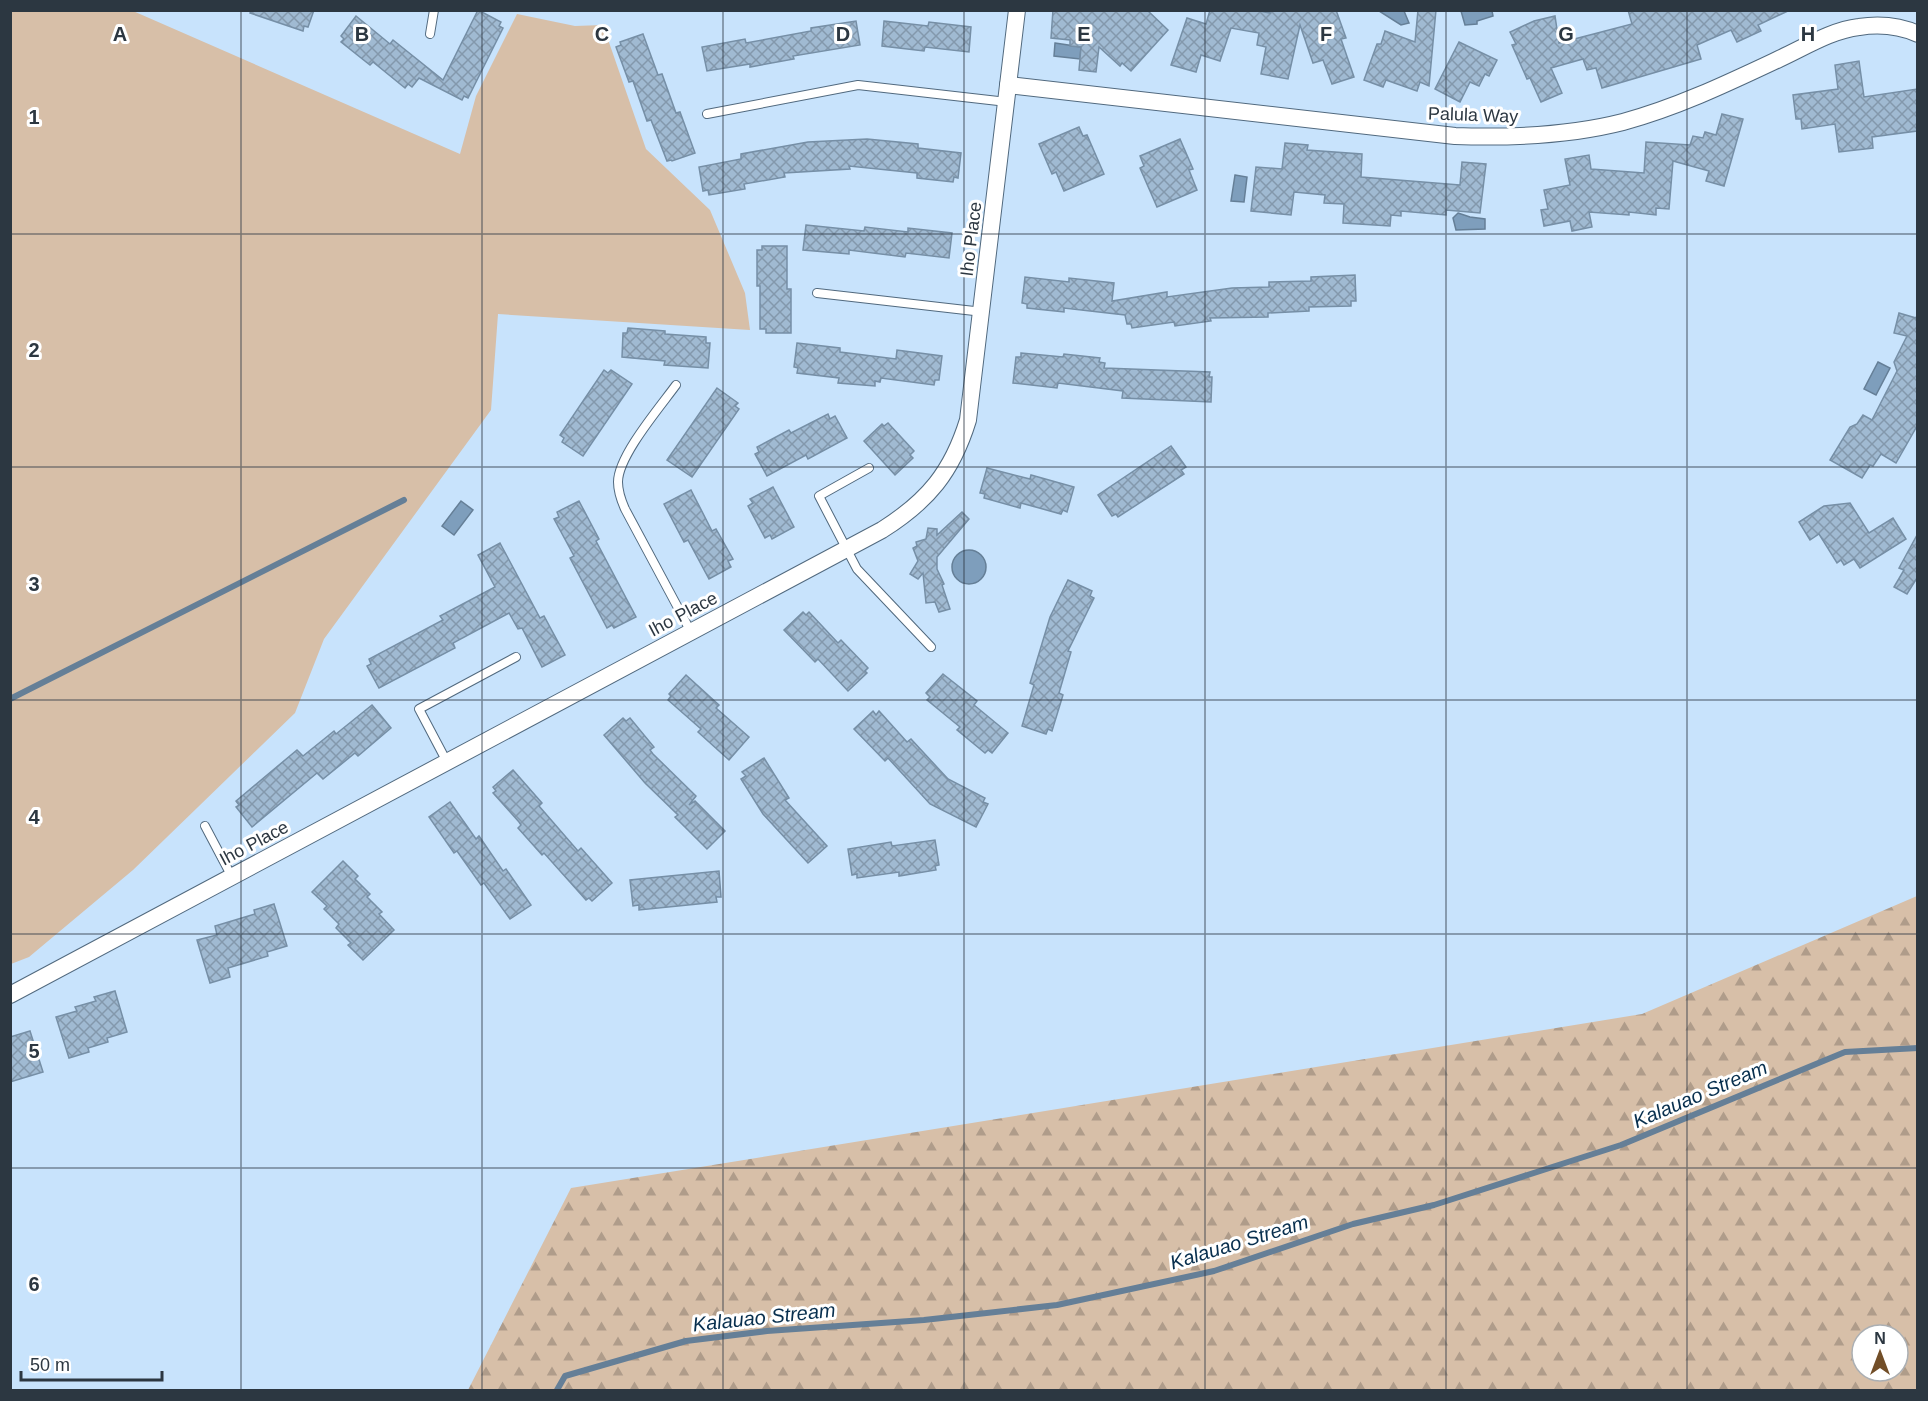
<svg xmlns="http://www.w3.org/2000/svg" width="1928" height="1401" viewBox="0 0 1928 1401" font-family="Arial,sans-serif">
	<defs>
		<pattern id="forest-firs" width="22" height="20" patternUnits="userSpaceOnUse" patternTransform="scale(1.5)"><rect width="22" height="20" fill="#d7bfa8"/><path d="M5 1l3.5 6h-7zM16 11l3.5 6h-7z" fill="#af9c8a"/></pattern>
		<pattern id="building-cross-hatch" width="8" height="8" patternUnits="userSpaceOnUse" patternTransform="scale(1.5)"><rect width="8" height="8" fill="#a0bad2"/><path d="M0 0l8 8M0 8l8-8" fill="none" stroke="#8398ac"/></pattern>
	</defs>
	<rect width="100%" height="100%" fill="#c8e3fc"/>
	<polygon fill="#d7bfa8" points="11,10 133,11 460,154 476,96 517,14 575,26 603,25 646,149 710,210 745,293 750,330 498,314 491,410 324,639 295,713 133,870 29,957 11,964"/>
	<path fill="url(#forest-firs)" fill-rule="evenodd" d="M 1917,896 L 1917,1390 L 468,1390 L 571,1188 L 1642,1014 ZM 1862,1335 L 1898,1335 L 1898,1371 L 1862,1371 Z"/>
	<g fill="#7e9ebc" stroke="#657f97" stroke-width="1.5">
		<polygon points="1379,11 1404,11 1409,23 1401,25"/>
		<polygon points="1461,11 1492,11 1493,16 1477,21 1477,24 1465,25"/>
		<polygon points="1055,43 1081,47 1080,59 1054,56"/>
		<polygon points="1235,175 1247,177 1244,202 1231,201"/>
		<polygon points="1458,213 1470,217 1485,219 1485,229 1456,230 1453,218"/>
		<polygon points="1878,362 1890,368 1876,395 1864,389"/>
		<polygon points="461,501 473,510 454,535 442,526"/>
		<circle cx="969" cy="567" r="17"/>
	</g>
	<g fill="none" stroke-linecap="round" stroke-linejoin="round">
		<g stroke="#657f97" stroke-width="6">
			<polyline points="10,699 404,500"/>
			<polyline points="557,1390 565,1376 686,1341 767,1331 924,1320 1057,1305 1214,1271 1353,1224 1434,1205 1621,1145 1845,1052 1918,1048"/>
		</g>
	</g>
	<g fill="url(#building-cross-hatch)" stroke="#768fa6" stroke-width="1.5">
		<polygon points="251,10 314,10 308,27 304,26 303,31 250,13"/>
		<polygon points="478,10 501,22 499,26 503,28 468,98 464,96 462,100 419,78 412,87 408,84 405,88 373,62 370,65 341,42 344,39 341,36 356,16 390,44 393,40 443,80"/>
		<polygon points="1053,10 1147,10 1168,30 1131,71 1122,63 1120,66 1099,47 1096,72 1079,70 1081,47 1070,46 1070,40 1051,38"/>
		<polygon points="1210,10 1254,10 1270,13 1270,10 1336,10 1346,38 1341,39 1354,77 1332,84 1323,60 1313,63 1300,25 1288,79 1261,74 1266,47 1257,45 1259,33 1231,28 1220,61 1201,55 1196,72 1171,65 1187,18 1206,24"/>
		<polygon points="1418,10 1436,10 1429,86 1420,82 1417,91 1386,80 1383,87 1364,80 1377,44 1381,44 1385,31 1415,42"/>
		<polygon points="1628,10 1790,10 1758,25 1761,31 1737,42 1731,30 1697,45 1701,59 1602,88 1596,68 1587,70 1583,59 1551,68 1562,93 1541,102 1530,78 1527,79 1512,45 1516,44 1510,32 1534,21 1555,16 1559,43 1632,24"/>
		<polygon points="856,21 860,45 793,56 794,59 750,67 750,64 707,71 702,47 745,39 746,43 811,31 811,28"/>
		<polygon points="884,21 928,26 929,22 971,27 969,52 925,47 924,51 882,46"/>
		<polygon points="643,34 658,75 662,74 676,113 680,112 695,153 672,161 671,160 667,161 651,120 647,121 633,81 629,82 616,47 621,45 620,42"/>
		<polygon points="1459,42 1497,60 1489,76 1485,74 1479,86 1470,82 1460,102 1435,89"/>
		<polygon points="1859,61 1864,97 1917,89 1917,131 1872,137 1873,148 1839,152 1835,124 1802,129 1801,119 1796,119 1793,95 1838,89 1835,65"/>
		<polygon points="1722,114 1743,119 1724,186 1706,181 1709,171 1673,161 1669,209 1656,208 1656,215 1629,212 1629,215 1589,212 1592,227 1572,231 1570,221 1544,226 1541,210 1548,209 1544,190 1570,185 1565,159 1589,155 1591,169 1644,173 1646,142 1690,145 1693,136 1703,138 1705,132 1716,135"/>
		<polygon points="1079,127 1083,136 1087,135 1104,174 1064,191 1056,172 1052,174 1039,144"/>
		<polygon points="867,139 918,144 918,148 961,153 958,178 954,177 953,182 917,178 917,173 849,166 850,169 784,173 785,177 744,184 745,189 709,195 708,190 703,191 699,167 741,159 741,154 808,142"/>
		<polygon points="1180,139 1193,169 1189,170 1197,190 1157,207 1140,168 1144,166 1140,156"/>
		<polygon points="1285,143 1308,145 1307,150 1362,154 1361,177 1460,185 1462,162 1486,164 1480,213 1446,210 1446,215 1401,211 1401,216 1391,215 1390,226 1343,223 1344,204 1324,203 1325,195 1294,192 1291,215 1251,211 1256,167 1282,169"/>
		<polygon points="806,225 864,231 865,227 908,232 908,228 952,233 949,258 906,253 905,257 849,250 849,254 803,250"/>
		<polygon points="762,246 787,246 787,289 791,289 791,333 766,333 766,329 760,329 760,286 757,286 757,250 762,250"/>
		<polygon points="1355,275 1356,301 1351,301 1351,306 1309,307 1309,311 1268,313 1268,317 1210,318 1211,321 1175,326 1174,322 1132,328 1131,324 1127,324 1125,315 1064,308 1064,312 1027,308 1027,304 1022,303 1025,277 1069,282 1069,278 1114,283 1112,301 1167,292 1167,297 1232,288 1269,287 1269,282 1311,281 1311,277"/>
		<polygon points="1899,313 1916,318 1917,315 1917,426 1896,463 1881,454 1873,466 1870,465 1862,478 1830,460 1850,427 1857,424 1863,415 1872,420 1897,371 1894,362 1907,336 1894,333"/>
		<polygon points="628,328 665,331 665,334 706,337 706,343 710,343 708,368 664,365 665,361 622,357 623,333 627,333"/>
		<polygon points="797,343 840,348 840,352 896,359 897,350 942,356 939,380 935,380 934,385 881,378 880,382 875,381 875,386 838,383 839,378 797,373 798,368 794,367"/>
		<polygon points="1021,353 1063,357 1064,354 1100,358 1099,362 1105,363 1104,368 1210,372 1209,377 1212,377 1211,402 1122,398 1123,391 1058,383 1057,388 1013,383 1016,357 1021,357"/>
		<polygon points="604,370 608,373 611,370 632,384 583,456 562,442 564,438 560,435"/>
		<polygon points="717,388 738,403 735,406 739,409 692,477 667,460"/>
		<polygon points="828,414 830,419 835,416 847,438 808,459 806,455 767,476 755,454 759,452 757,447 789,430 791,433"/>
		<polygon points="888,423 914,451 910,455 913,458 895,475 864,441 882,424 884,426"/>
		<polygon points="1171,446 1186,467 1181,470 1184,474 1118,517 1116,514 1112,516 1098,495"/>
		<polygon points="987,468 1030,479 1031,475 1074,487 1067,512 1063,510 1061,514 1021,503 1020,508 984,498 985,494 980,493"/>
		<polygon points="773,487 794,527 772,539 770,535 765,538 748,506 753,503 750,499"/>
		<polygon points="691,490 712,531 716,529 733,559 728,561 731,567 709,579 688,540 684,542 664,504"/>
		<polygon points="579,501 599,539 596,541 636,617 614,628 612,625 607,628 570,558 574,556 554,519 559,517 557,512"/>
		<polygon points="1850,503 1869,533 1893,518 1906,539 1860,568 1854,559 1844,565 1841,560 1837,563 1819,534 1810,540 1799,522 1824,506"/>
		<polygon points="962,512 969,519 937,557 937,569 944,584 942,585 950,609 939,612 935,602 926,603 923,573 918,579 910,574 918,561 913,548 917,546 916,542 926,539 928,528 937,529 937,535"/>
		<polygon points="1917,535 1917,578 1907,594 1894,587 1904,570 1899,568"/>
		<polygon points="500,543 540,618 544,616 565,655 542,667 522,628 518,629 509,613 453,643 455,648 379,688 367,666 371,664 369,659 443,620 440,616 495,587 478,555"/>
		<polygon points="1068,580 1092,591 1090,596 1094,598 1068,651 1071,652 1059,693 1063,695 1052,731 1048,729 1046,734 1022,726 1034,685 1030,683 1050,617"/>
		<polygon points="803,612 806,615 809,612 838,643 841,640 868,668 865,671 867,673 848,691 818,659 815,662 784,630"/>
		<polygon points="943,674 977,701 974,705 1008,733 992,753 988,750 985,753 957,730 960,727 927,700 930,697 926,693"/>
		<polygon points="686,675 719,705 716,708 749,737 729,760 698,732 701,729 668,700 671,696 669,694"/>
		<polygon points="372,705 391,728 358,756 355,753 323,779 317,773 252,827 236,807 239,805 236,801 297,750 303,756 334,731 336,734"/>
		<polygon points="873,711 876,715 879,711 907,742 911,739 948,779 985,798 983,802 988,804 976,827 930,804 888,758 885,761 854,729"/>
		<polygon points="623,718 626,721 630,718 654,747 650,750 653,754 696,796 689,805 695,801 725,831 707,849 675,817 678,815 645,783 604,735"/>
		<polygon points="764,758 789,798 785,800 827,846 808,863 763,814 741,779 746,776 742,772"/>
		<polygon points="513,770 542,803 539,806 578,851 581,848 612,883 592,901 589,898 586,900 544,853 542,855 518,828 521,825 519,822 493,793 496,791 493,787"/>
		<polygon points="450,802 476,839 479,836 503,871 506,869 531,905 510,919 484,883 481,885 457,851 454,853 429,817"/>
		<polygon points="935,840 939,865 935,866 936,870 899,876 899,872 857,878 857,874 852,875 848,849 891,842 892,846"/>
		<polygon points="343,861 358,876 355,879 370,894 367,897 382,912 379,914 394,930 363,960 348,945 351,943 336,928 339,924 324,909 327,906 312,892"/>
		<polygon points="719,871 721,897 716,897 717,902 639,910 639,905 633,906 630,880"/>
		<polygon points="274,904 287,946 267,952 268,956 228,968 230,977 210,983 197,940 217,935 215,926 255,914 254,910"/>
		<polygon points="115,991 127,1032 107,1038 108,1042 88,1048 89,1052 69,1058 56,1017 77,1011 75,1007 96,1001 94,997"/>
		<polygon points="30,1031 43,1072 10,1082 10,1037"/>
	</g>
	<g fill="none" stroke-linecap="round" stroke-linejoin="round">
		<defs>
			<g id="service">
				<polyline points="430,34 434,10"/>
				<polyline points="707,114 858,85 1007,102"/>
				<polyline points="817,293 983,312"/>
				<path d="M 676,385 C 660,407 618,456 618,482 C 618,491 621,500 625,509 L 691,632"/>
				<polyline points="869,468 819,496 857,569 931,647"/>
				<polyline points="447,762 419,709 516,657"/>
				<polyline points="205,826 232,877"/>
			</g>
			<g id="minor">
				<path d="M 1008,85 L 1455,136 C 1511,138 1568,136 1623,122 C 1678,107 1728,83 1779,59 C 1805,47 1832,30 1859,27 C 1879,24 1900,26 1918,34"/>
				<path d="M 10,995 L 882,530 C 928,501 952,472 968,420 L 1017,10"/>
			</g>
		</defs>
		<use href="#service" stroke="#51697e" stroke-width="10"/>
		<use href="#minor" stroke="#51697e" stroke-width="18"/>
		<use href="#service" stroke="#fff" stroke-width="8"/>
		<use href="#minor" stroke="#fff" stroke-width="16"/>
	</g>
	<path fill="none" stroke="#2c3741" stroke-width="1.5" stroke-opacity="0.55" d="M 241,10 L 241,1390M 482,10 L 482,1390M 723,10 L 723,1390M 964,10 L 964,1390M 1205,10 L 1205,1390M 1446,10 L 1446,1390M 1687,10 L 1687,1390M 10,234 L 1918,234M 10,467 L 1918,467M 10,700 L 1918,700M 10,934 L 1918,934M 10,1168 L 1918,1168"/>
	<g text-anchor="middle" stroke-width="6" stroke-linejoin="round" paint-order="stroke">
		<g font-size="18" fill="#2c3741" stroke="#fff">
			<text transform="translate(1473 115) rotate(2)" y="6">Palula Way</text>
			<text transform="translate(971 239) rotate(-83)" y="6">Iho Place</text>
			<text transform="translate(683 614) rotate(-28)" y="6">Iho Place</text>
			<text transform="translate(254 843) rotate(-28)" y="6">Iho Place</text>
		</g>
		<g font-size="20" font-style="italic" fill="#082f4e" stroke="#fff">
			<text transform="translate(1700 1094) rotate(-23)" y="7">Kalauao Stream</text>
			<text transform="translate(1239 1242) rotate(-17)" y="7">Kalauao Stream</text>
			<text transform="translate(764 1317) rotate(-6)" y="7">Kalauao Stream</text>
		</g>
	</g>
	<g font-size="20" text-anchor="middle" font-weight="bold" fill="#2c3741" stroke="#fff" stroke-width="6" stroke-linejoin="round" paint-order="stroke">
		<text x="120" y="41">A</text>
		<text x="362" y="41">B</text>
		<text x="602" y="41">C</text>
		<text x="843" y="41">D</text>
		<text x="1084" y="41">E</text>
		<text x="1326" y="41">F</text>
		<text x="1566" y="41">G</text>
		<text x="1808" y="41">H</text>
		<text x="34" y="124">1</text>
		<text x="34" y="357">2</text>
		<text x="34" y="591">3</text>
		<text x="34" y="824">4</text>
		<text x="34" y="1058">5</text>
		<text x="34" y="1291">6</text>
	</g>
	<rect width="1928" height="1401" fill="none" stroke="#2c3741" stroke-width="24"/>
	<g transform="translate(1880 1353)"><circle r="28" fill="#ffffff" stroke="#abafb3" stroke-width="1.5"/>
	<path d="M0-4.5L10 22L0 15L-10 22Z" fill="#724e28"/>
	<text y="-9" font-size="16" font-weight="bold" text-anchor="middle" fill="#2c3741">N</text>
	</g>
	<path d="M21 1371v9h141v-9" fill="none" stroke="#2c3741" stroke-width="3"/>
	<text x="30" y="1371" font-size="18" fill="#2c3741" stroke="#ffffff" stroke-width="4.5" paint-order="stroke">50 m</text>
</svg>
